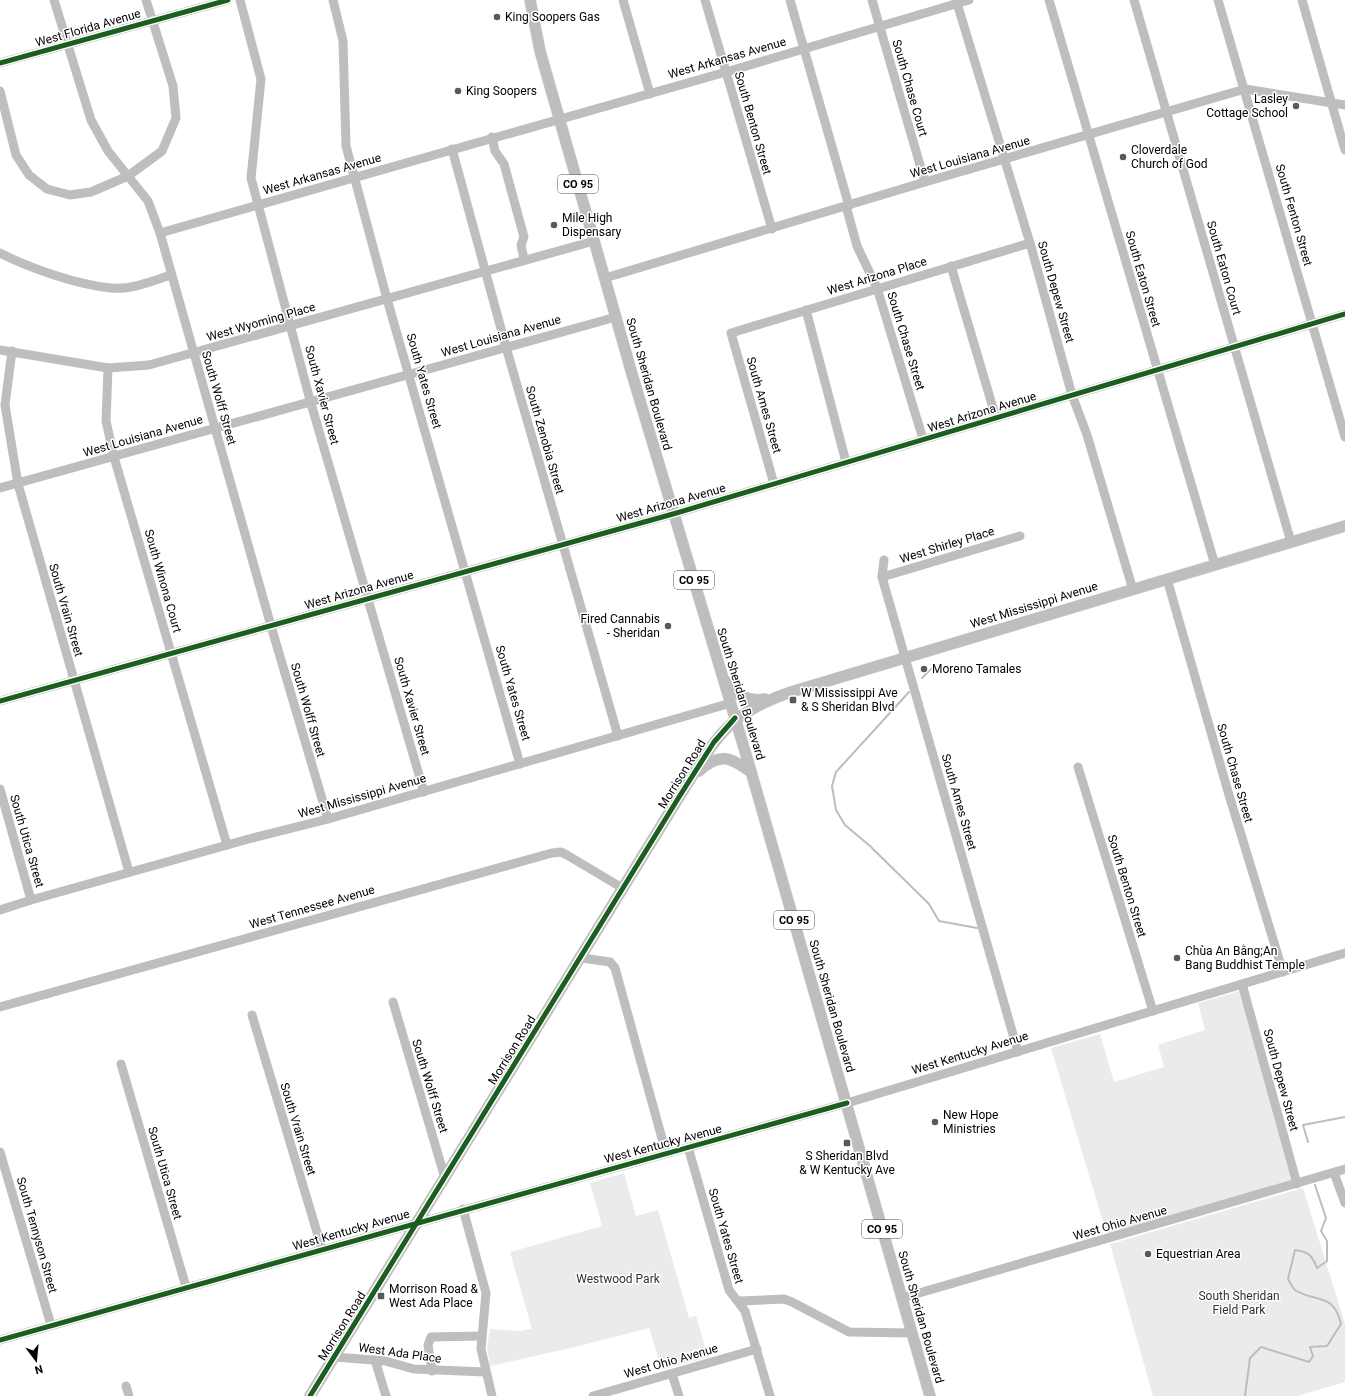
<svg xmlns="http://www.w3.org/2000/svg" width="1345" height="1396" viewBox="0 0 1345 1396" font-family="Roboto,sans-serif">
	<rect width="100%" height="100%" fill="#fff"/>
	<g fill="#ebebeb">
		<polygon points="1240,991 1291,1181 1107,1235 1051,1048 1100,1034 1114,1082 1164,1067 1158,1045 1205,1030 1198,1003"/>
		<polygon points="624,1173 636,1216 658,1210 689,1318 696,1316 708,1357 662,1370 649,1328 575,1347 490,1366 487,1347 490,1329 520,1331 532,1329 510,1252 602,1226 590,1183"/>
		<polygon points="1303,1188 1345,1324 1345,1382 1298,1396 1153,1396 1110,1244"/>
	</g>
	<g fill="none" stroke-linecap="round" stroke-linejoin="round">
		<g stroke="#bdbdbd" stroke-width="2">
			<polyline points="922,678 932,668"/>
			<polyline points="909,692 836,772 832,786 836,810 845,825 870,846 929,904 939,921 977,928"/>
			<polyline points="1308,1142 1303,1125 1345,1117"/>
			<path d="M 1245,1396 L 1250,1358 L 1261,1347 L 1309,1362 L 1313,1356 L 1310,1347 L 1327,1346 L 1341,1324 C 1334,1292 1315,1303 1295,1290 C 1292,1287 1290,1282 1288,1279 L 1295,1250 C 1309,1252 1312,1255 1317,1268 L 1327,1261 L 1327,1241 L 1321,1231 L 1326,1218 L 1315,1185"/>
		</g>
		<defs>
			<g id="major">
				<polyline points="530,0 540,51 632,374 750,768 930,1396"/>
				<path d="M 725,681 C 734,695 749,702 765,699"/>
				<path d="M 699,771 C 719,752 731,757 751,772"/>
				<path d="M 310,1396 L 679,797 C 715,741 723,715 791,692 L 1345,526"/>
			</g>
		</defs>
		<use href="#major" stroke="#dbdbdb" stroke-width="12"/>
		<g stroke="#bebebe" stroke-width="9">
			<polyline points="54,0 91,120 108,151 148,201 160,233 271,626 328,819"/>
			<polyline points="240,0 261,79 251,178 310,400 424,792"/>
			<polyline points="333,0 343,41 346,146 387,299 520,764"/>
			<polyline points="623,0 650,94"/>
			<polyline points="705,0 772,229"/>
			<polyline points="790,0 849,206"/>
			<polyline points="872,0 925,182"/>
			<polyline points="956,0 1030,243 1072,395 1087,435 1133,590"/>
			<polyline points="1049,0 1215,565"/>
			<polyline points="1134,0 1291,542"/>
			<polyline points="1218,0 1345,437"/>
			<polyline points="1302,0 1345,150"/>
			<polyline points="0,63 228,0"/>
			<polyline points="0,91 16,155 29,175 47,189 70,195 91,192 128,176 162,151 176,118 173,86 146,0"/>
			<polyline points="492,137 495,151 504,164 524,237 521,245 524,259"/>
			<polyline points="452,149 506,347 618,736"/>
			<polyline points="846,206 857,246 877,288 923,439"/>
			<polyline points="160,233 726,72 969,0"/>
			<path d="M 0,253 C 29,268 78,285 111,288 C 131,290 153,281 171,275"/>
			<polyline points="951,266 996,418"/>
			<polyline points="605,278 925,182 1245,89 1345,105"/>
			<polyline points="806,310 846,462"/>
			<polyline points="0,350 108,368 149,365 594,241"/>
			<polyline points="12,351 5,405 18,484 129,872"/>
			<polyline points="108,368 106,421 114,457 227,845"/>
			<polyline points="774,484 731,333 1030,243"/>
			<polyline points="0,488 616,317"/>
			<polyline points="884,560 882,577 1018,1052"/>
			<polyline points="882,577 1020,536"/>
			<polyline points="1167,579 1229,795 1283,972"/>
			<polyline points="0,701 673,514 1345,314"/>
			<polyline points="1078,767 1153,1011"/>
			<polyline points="0,789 31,900"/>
			<polyline points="0,910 31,900 245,840 328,819 731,703"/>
			<polyline points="582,958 610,962 615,968 666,1153"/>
			<polyline points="1242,984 1297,1184"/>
			<polyline points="393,1002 445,1178"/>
			<polyline points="0,1007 552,853 561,852 567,855 624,889"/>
			<polyline points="252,1015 322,1249"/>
			<polyline points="121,1064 186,1287"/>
			<polyline points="688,1147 729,1290 745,1311 770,1396"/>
			<polyline points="0,1152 51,1325"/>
			<polyline points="1334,1173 1345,1203"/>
			<polyline points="463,1209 486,1293 481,1349 492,1396"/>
			<polyline points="902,1298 1345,1169"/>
			<polyline points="739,1301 784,1299 792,1302 849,1332 912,1333"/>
			<polyline points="0,1340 847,1103 1345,953"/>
			<polyline points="335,1357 385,1361 414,1369 485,1372"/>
			<polyline points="375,1360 386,1396"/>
			<polyline points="432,1371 428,1345 431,1337 481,1336"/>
			<polyline points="672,1374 679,1396"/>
			<polyline points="126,1386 129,1396"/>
			<polyline points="593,1396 757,1349"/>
		</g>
		<use href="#major" stroke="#bebebe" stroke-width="11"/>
		<defs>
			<g id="cycleway">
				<polyline points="0,63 228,0"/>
				<polyline points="0,701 673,514 1345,314"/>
				<polyline points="0,1340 847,1103"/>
				<polyline points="310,1396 679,797 714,742 735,718"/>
			</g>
		</defs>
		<use href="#cycleway" stroke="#fff" stroke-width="8"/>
		<use href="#cycleway" stroke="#1b5e20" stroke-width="5"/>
	</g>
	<g fill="#595959" stroke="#fff" stroke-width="1.5">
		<circle cx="497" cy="17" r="4"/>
		<circle cx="458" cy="91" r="4"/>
		<circle cx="1296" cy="106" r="4"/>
		<circle cx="1123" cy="157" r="4"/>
		<circle cx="554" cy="225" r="4"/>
		<circle cx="668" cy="626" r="4"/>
		<circle cx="924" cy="669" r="4"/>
		<rect x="789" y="696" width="8" height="8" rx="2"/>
		<circle cx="1177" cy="958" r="4"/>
		<circle cx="935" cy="1122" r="4"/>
		<rect x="843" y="1139" width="8" height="8" rx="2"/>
		<circle cx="1148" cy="1254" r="4"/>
		<rect x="377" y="1292" width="8" height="8" rx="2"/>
	</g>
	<g text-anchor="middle" stroke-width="3" stroke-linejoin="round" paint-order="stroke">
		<g fill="#fff" stroke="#4c4c4c" stroke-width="1">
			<rect x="558" y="175" width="40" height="18" rx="3"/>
			<rect x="674" y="571" width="40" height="18" rx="3"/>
			<rect x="774" y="911" width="40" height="18" rx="3"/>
			<rect x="862" y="1220" width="40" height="18" rx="3"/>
		</g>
		<g font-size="11" font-weight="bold" fill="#000">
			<text x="578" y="188">CO 95</text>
			<text x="694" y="584">CO 95</text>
			<text x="794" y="924">CO 95</text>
			<text x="882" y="1233">CO 95</text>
		</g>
		<g font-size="12" fill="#000" stroke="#fff" text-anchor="start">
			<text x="505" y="21">King Soopers Gas</text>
			<text x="466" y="95">King Soopers</text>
			<text x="1288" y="103" text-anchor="end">Lasley<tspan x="1288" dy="14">Cottage School</tspan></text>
			<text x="1131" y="154">Cloverdale<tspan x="1131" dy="14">Church of God</tspan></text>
			<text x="562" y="222">Mile High<tspan x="562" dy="14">Dispensary</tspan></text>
			<text x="660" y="623" text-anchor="end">Fired Cannabis<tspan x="660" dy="14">- Sheridan</tspan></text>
			<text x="932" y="673">Moreno Tamales</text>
			<text x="801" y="697">W Mississippi Ave<tspan x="801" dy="14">&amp; S Sheridan Blvd</tspan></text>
			<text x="1185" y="955">Chùa An Bằng;An<tspan x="1185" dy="14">Bang Buddhist Temple</tspan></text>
			<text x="943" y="1119">New Hope<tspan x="943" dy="14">Ministries</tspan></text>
			<text x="847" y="1160" text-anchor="middle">S Sheridan Blvd<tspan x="847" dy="14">&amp; W Kentucky Ave</tspan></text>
			<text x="1156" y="1258">Equestrian Area</text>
			<text x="389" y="1293">Morrison Road &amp;<tspan x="389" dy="14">West Ada Place</tspan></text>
		</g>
		<g font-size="12" fill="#000" stroke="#fff">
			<text transform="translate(88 28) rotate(-16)" y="4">West Florida Avenue</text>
			<text transform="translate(727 58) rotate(-16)" y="4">West Arkansas Avenue</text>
			<text transform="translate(910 88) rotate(74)" y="4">South Chase Court</text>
			<text transform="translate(753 123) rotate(74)" y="4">South Benton Street</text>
			<text transform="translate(970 157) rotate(-16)" y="4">West Louisiana Avenue</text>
			<text transform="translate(322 174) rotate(-16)" y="4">West Arkansas Avenue</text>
			<text transform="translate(1294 215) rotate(74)" y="4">South Fenton Street</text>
			<text transform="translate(1224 268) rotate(74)" y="4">South Eaton Court</text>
			<text transform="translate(877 276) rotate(-17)" y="4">West Arizona Place</text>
			<text transform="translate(1143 279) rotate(74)" y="4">South Eaton Street</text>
			<text transform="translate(1056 292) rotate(74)" y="4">South Depew Street</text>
			<text transform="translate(261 322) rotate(-16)" y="4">West Wyoming Place</text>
			<text transform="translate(501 336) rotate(-16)" y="4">West Louisiana Avenue</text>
			<text transform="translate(906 341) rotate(73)" y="4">South Chase Street</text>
			<text transform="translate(424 381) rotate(74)" y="4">South Yates Street</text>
			<text transform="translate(649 384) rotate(74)" y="4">South Sheridan Boulevard</text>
			<text transform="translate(322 395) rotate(75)" y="4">South Xavier Street</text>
			<text transform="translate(219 398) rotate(74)" y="4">South Wolff Street</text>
			<text transform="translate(764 405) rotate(74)" y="4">South Ames Street</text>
			<text transform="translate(982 412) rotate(-17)" y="4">West Arizona Avenue</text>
			<text transform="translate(143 436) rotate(-16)" y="4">West Louisiana Avenue</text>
			<text transform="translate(545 440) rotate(74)" y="4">South Zenobia Street</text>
			<text transform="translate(671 503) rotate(-16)" y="4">West Arizona Avenue</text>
			<text transform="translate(947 545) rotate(-17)" y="4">West Shirley Place</text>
			<text transform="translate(163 581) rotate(74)" y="4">South Winona Court</text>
			<text transform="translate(359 590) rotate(-16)" y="4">West Arizona Avenue</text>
			<text transform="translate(1034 605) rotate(-17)" y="4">West Mississippi Avenue</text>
			<text transform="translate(66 610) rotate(74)" y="4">South Vrain Street</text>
			<text transform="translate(513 693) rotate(74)" y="4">South Yates Street</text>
			<text transform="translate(741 694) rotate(73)" y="4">South Sheridan Boulevard</text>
			<text transform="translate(412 706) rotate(74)" y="4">South Xavier Street</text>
			<text transform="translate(308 710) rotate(74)" y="4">South Wolff Street</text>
			<text transform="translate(1235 773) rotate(74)" y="4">South Chase Street</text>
			<text transform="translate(682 774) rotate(-58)" y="4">Morrison Road</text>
			<text transform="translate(362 796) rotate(-16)" y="4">West Mississippi Avenue</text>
			<text transform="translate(959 802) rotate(74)" y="4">South Ames Street</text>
			<text transform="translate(27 841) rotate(74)" y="4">South Utica Street</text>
			<text transform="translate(1127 886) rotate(73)" y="4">South Benton Street</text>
			<text transform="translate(312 907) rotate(-16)" y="4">West Tennessee Avenue</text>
			<text transform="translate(832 1006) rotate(74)" y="4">South Sheridan Boulevard</text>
			<text transform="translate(512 1050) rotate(-58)" y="4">Morrison Road</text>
			<text transform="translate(970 1053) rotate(-17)" y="4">West Kentucky Avenue</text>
			<text transform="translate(1281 1080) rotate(75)" y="4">South Depew Street</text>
			<text transform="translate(430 1086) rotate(73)" y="4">South Wolff Street</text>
			<text transform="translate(298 1129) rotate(73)" y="4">South Vrain Street</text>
			<text transform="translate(663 1144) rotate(-15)" y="4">West Kentucky Avenue</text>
			<text transform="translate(165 1173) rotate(74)" y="4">South Utica Street</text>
			<text transform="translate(1120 1223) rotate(-16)" y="4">West Ohio Avenue</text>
			<text transform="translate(351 1230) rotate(-16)" y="4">West Kentucky Avenue</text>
			<text transform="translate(37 1235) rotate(74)" y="4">South Tennyson Street</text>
			<text transform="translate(726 1236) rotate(74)" y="4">South Yates Street</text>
			<text transform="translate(921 1317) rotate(74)" y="4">South Sheridan Boulevard</text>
			<text transform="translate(342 1326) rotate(-58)" y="4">Morrison Road</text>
			<text transform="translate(400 1353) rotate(8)" y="4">West Ada Place</text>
			<text transform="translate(671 1361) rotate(-16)" y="4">West Ohio Avenue</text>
		</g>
		<g font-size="12" fill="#313131" stroke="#fff">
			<text x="618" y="1283">Westwood Park</text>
			<text x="1239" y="1300">South Sheridan<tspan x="1239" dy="14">Field Park</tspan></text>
		</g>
	</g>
	<g transform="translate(36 1360) rotate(164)" stroke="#ffffff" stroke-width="3" paint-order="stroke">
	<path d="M0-3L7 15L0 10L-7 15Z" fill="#000000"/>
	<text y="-6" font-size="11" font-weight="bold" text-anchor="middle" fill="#000000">N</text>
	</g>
</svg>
